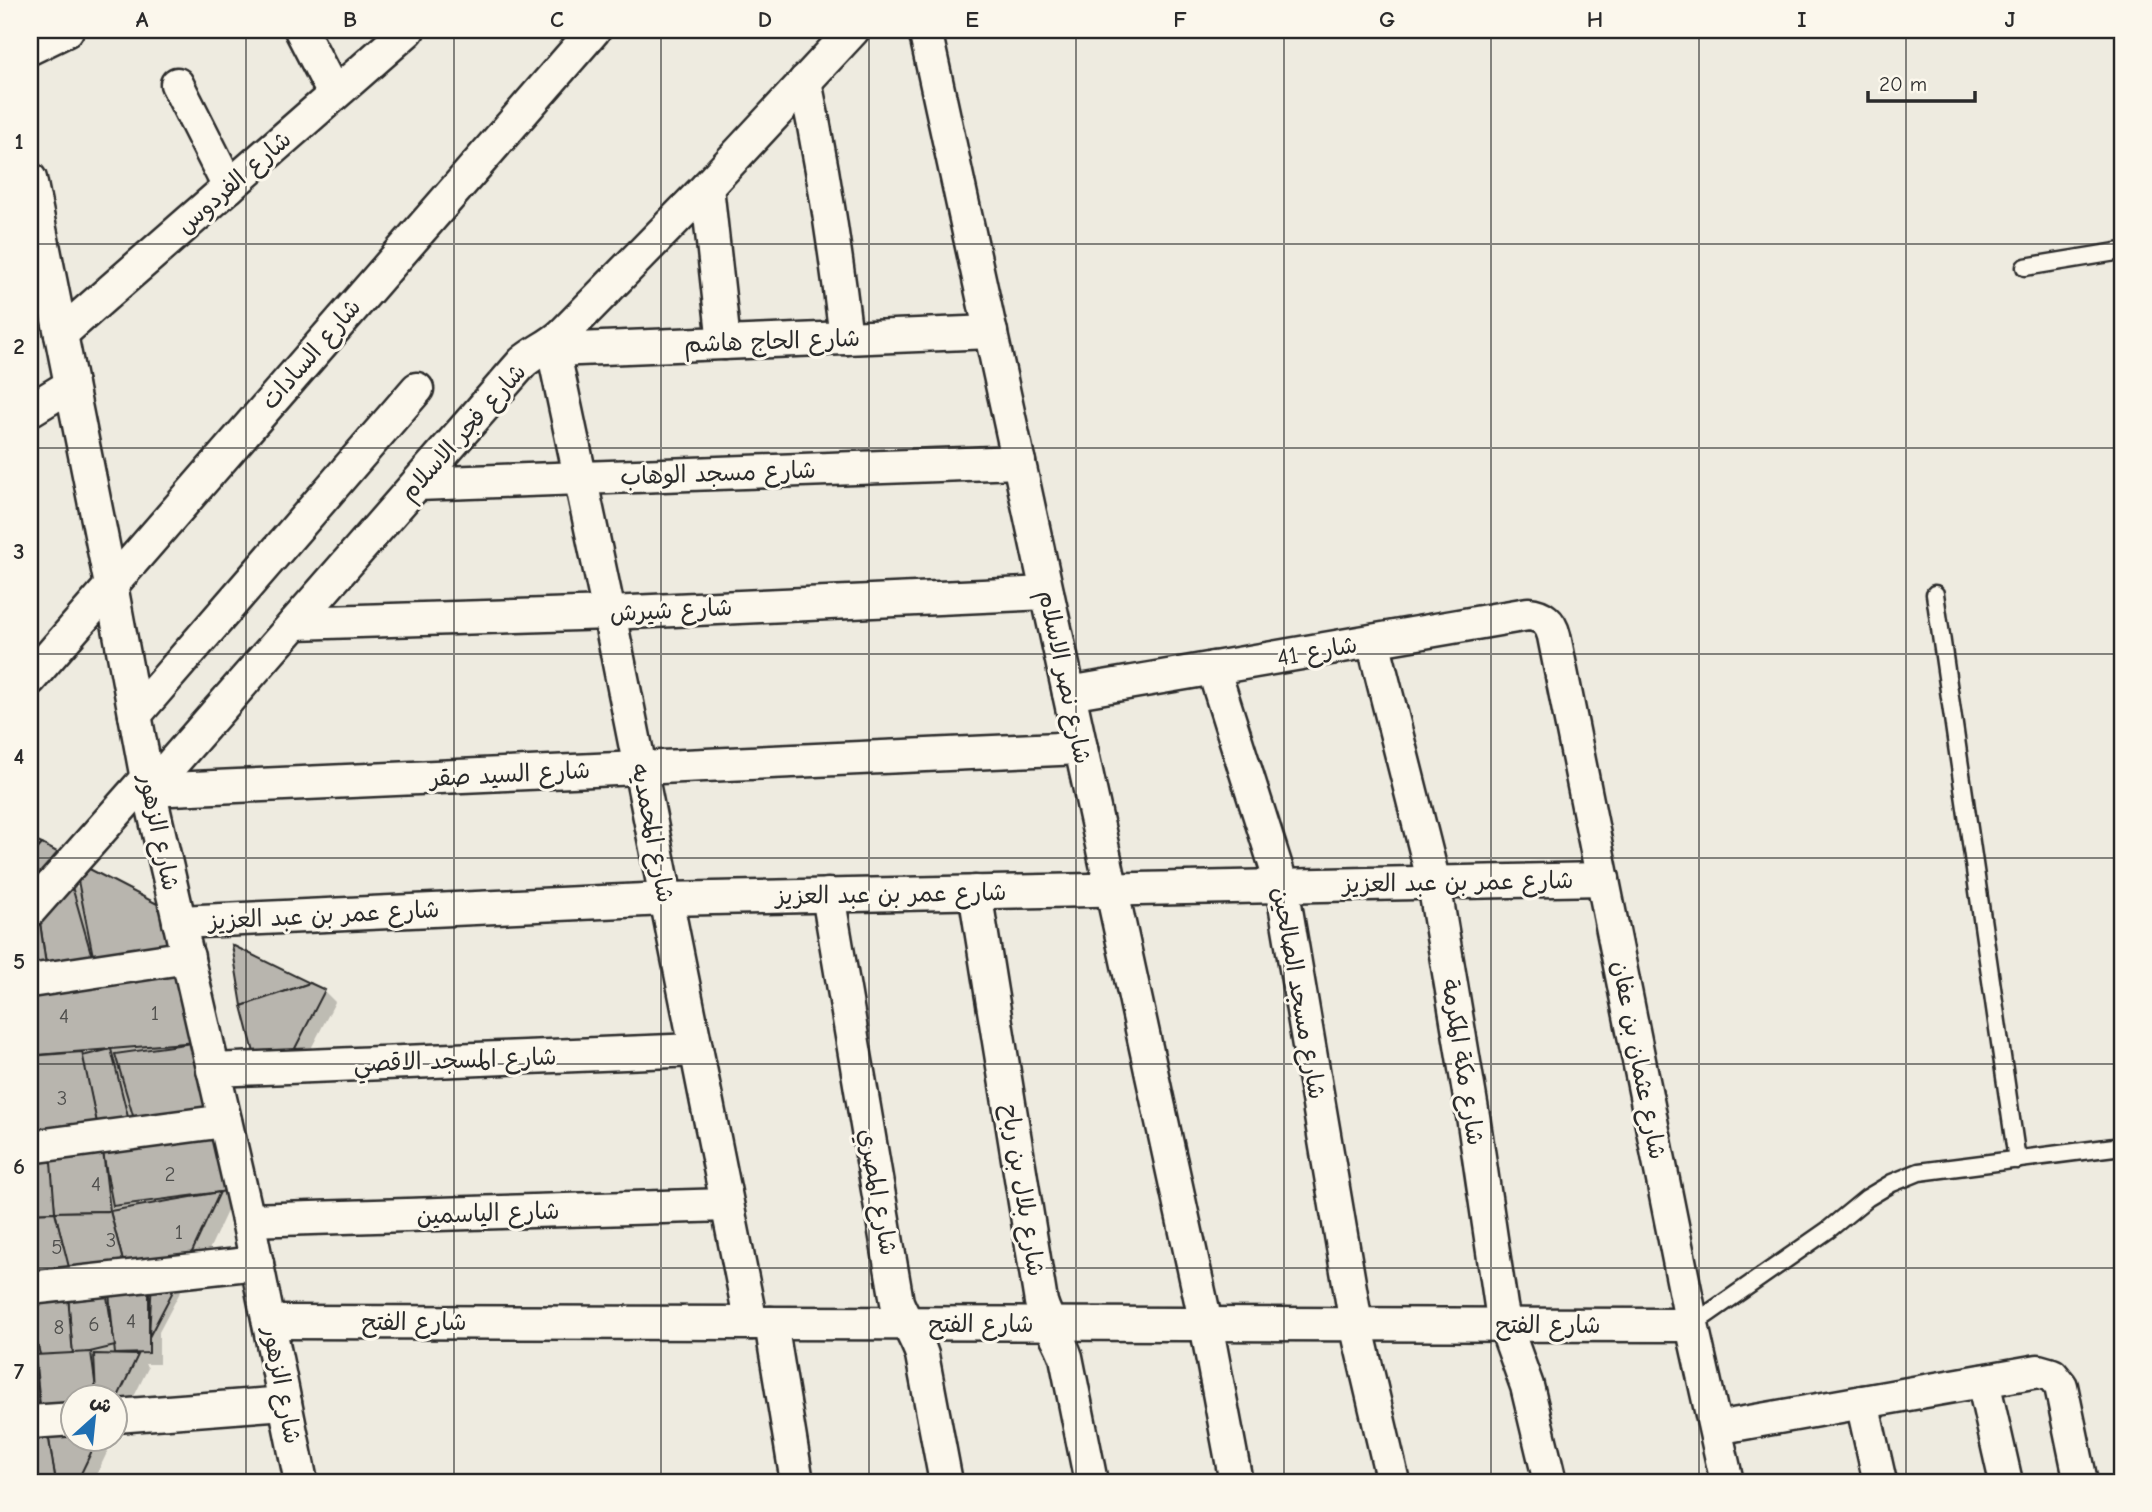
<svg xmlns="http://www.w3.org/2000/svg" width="2152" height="1512" viewBox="0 0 2152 1512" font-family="'Comic Neue','Playpen Sans Arabic',sans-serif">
	<rect width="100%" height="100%" fill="#eeebe0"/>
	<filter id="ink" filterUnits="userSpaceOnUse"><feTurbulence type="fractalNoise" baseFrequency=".0143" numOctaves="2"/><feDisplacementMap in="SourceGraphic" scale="14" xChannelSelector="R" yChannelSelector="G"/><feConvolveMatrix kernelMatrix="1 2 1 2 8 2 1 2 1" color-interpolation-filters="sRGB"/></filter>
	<g filter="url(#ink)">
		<g fill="#0003" fill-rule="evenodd">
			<path d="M 30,840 L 168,911 L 243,1207 L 228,1209 L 196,1278 L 186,1281 L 159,1332 L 159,1364 L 145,1364 L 148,1368 L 120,1425 L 116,1428 L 116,1396 L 74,1396 L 74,1438 L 114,1438 L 93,1482 L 30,1482 ZM 68,878 L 80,880 L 82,892 Z"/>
			<polygon points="324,991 335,1002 299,1072 243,1006"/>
		</g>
		<g fill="#b8b5ae" stroke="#2b2b2b" stroke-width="2">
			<polygon points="30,838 42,844 30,857"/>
			<polygon points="42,844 74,861 50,889 30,868 30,858"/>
			<polygon points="74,861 169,910 181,953 96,971"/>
			<polygon points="30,870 46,885 30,901"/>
			<polygon points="69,876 96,971 48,978 37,902"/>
			<polygon points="37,902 47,972 30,978 30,913"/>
			<polygon points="232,945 310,983 242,1006"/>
			<polygon points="183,965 197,1042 37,1055 30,1020 30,987"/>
			<polygon points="310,983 325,990 288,1062 258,1068 242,1006"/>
			<polygon points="30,1022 35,1051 30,1052"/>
			<polygon points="192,1043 211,1118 136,1126 115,1054"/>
			<polygon points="111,1049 132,1133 100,1137 82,1056"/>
			<polygon points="82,1052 100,1137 30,1142 30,1056"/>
			<polygon points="209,1128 228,1191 113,1206 100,1137"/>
			<polygon points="102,1143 110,1211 55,1212 49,1155"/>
			<polygon points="50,1150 55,1212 30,1213 30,1155"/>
			<polygon points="220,1192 185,1267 126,1273 110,1211"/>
			<polygon points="110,1211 126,1273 70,1275 55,1212"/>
			<polygon points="55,1212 73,1283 30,1281 30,1213"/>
			<polygon points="182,1274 149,1337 152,1279"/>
			<polygon points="108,1282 149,1282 149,1353 115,1354"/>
			<polygon points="67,1284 105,1284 115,1346 73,1356"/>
			<polygon points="67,1284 73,1356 40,1355 30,1311 30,1293"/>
			<polygon points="30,1317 40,1355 30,1356"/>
			<polygon points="91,1352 97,1396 74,1396 74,1415 41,1415 35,1355"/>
			<polygon points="94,1354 138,1355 116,1401 116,1396 96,1396"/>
			<polygon points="30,1356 33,1356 41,1419 30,1420"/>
			<polygon points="74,1426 74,1438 98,1438 77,1482 56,1482 47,1428"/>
			<polygon points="47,1428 56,1482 30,1482 30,1430"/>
		</g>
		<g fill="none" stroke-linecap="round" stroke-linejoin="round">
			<defs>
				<g id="service">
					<polyline points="2025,267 2122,251"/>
					<polyline points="1935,594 2017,1160"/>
					<polyline points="1692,1325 1828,1230 1867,1198 1892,1183 1919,1172 2122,1146"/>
				</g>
				<g id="minor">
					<polyline points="301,30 334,94"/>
					<polyline points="925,30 1206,1324 1236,1482"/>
					<polyline points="30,48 67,30"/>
					<path d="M 805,81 C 823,167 836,252 846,338"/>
					<polyline points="177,84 229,187"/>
					<polyline points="30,179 111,585 149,790 248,1220 301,1482"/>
					<polyline points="707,187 724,343"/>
					<polyline points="61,334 408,30"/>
					<polyline points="552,344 609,613 751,1323"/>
					<polyline points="554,350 991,332"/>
					<polyline points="30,410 71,385"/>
					<polyline points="417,484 1019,462"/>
					<polyline points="295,623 609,613 1047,593"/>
					<polyline points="1373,641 1434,883 1473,1116 1501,1306 1505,1325 1527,1386 1550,1482"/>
					<polyline points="1213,668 1282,886 1356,1324 1393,1482"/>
					<polyline points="30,679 594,30"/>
					<path d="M 1069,693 L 1528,614 C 1542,615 1551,622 1554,636 L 1692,1325 L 1727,1482"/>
					<polyline points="135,715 417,389"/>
					<path d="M 149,790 L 523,362 C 536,351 552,345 564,333 L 707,187 L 853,30"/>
					<polyline points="149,790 1081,748"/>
					<path d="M 975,892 L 1041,1302 C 1047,1322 1059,1337 1066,1357 L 1091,1482"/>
					<path d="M 828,895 L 897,1302 C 904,1320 916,1336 922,1355 L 946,1482"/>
					<polyline points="30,910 146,779"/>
					<polyline points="179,922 666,899 1603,879"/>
					<polyline points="30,981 188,957"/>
					<polyline points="213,1070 696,1050"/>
					<polyline points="30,1147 225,1121"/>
					<polyline points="248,1220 727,1205"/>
					<polyline points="30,1288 257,1263"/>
					<polyline points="269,1322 1692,1325"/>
					<polyline points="771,1323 797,1482"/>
					<polyline points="1983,1381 2006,1482"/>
					<polyline points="1862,1402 1880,1482"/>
					<polyline points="116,1416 285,1403"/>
					<polyline points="30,1422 74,1419"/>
					<polyline points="1716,1428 2038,1371 2052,1375 2061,1386 2081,1482"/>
				</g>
			</defs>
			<use href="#service" stroke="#2b2b2b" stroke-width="21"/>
			<use href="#minor" stroke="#2b2b2b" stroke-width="37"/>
			<use href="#service" stroke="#fbf7ec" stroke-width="16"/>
			<use href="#minor" stroke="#fbf7ec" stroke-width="32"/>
		</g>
	</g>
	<path fill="none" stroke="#2b2b2b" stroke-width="2" stroke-opacity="0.55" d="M 246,30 L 246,1482M 454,30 L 454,1482M 661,30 L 661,1482M 869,30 L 869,1482M 1076,30 L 1076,1482M 1284,30 L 1284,1482M 1491,30 L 1491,1482M 1699,30 L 1699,1482M 1906,30 L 1906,1482M 30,244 L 2122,244M 30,448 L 2122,448M 30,654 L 2122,654M 30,858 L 2122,858M 30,1064 L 2122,1064M 30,1268 L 2122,1268"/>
	<g text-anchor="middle" stroke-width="6" stroke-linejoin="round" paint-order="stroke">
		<g font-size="21" fill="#4e4e4c">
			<text x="155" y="1020">1</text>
			<text x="64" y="1023">4</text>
			<text x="62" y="1105">3</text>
			<text x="170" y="1181">2</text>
			<text x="96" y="1191">4</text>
			<text x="179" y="1239">1</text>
			<text x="111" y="1247">3</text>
			<text x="57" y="1254">5</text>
			<text x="131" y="1328">4</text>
			<text x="94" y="1331">6</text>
			<text x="59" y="1334">8</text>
		</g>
		<g font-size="24" fill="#2b2b2b" stroke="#fbf7ec">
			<text transform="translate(234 182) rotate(-41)" y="8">شارع الفردوس</text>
			<text transform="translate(772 341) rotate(-2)" y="8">شارع الحاج هاشم</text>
			<text transform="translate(311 354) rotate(-49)" y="8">شارع السادات</text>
			<text transform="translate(463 432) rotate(-48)" y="8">شارع فجر الاسلام</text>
			<text transform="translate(718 473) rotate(-2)" y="8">شارع مسجد الوهاب</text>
			<text transform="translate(671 610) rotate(-3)" y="8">شارع شيرش</text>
			<text transform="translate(1317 651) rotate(-10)" y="8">شارع 41</text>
			<text transform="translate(1065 677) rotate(78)" y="8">شارع نصر الاسلام</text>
			<text transform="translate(510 774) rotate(-3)" y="8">شارع السيد صقر</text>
			<text transform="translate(159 832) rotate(78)" y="8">شارع الزهور</text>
			<text transform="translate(653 833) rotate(79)" y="8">شارع المحمديه</text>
			<text transform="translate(1458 882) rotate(-1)" y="8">شارع عمر بن عبد العزيز</text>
			<text transform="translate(891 894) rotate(-1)" y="8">شارع عمر بن عبد العزيز</text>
			<text transform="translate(324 915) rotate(-3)" y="8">شارع عمر بن عبد العزيز</text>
			<text transform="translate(1299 993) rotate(80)" y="8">شارع مسجد الصالحين</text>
			<text transform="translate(455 1060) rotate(-2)" y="8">شارع المسجد الاقصي</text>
			<text transform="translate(1639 1060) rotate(79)" y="8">شارع عثمان بن عفان</text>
			<text transform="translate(1463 1062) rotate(81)" y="8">شارع مكة المكرمة</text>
			<text transform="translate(1023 1190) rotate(81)" y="8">شارع بلال بن رباح</text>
			<text transform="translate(878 1192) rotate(80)" y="8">شارع المصري</text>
			<text transform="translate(488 1213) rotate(-2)" y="8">شارع الياسمين</text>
			<text x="414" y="1330">شارع الفتح</text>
			<text x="981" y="1332">شارع الفتح</text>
			<text x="1548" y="1333">شارع الفتح</text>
			<text transform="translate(282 1385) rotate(79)" y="8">شارع الزهور</text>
		</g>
	</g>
	<rect width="2152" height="1512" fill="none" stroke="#fbf7ec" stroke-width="77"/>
	<g transform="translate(94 1418) rotate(27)"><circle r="33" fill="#fbf7ec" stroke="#a8a59f" stroke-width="2"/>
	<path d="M0-5L12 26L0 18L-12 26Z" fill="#1f6fb2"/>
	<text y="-10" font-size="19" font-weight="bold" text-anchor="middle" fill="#2b2b2b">ش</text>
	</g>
	<path d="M1868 91v10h107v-10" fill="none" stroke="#2b2b2b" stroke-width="3.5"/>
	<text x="1879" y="91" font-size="21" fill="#2b2b2b" stroke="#fbf7ec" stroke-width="5" paint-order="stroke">20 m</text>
	<rect x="38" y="38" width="2076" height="1436" fill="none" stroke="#2b2b2b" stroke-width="2.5"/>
	<g font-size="23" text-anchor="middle" font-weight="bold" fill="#2b2b2b">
		<text x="142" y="27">A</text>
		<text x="350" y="27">B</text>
		<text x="557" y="27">C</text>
		<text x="765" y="27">D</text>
		<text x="972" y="27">E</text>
		<text x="1180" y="27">F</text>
		<text x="1387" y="27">G</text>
		<text x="1595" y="27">H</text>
		<text x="1802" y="27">I</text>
		<text x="2010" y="27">J</text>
		<text x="19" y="149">1</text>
		<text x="19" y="354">2</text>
		<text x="19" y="559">3</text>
		<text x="19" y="764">4</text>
		<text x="19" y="969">5</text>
		<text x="19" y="1174">6</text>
		<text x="19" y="1379">7</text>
	</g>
</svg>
